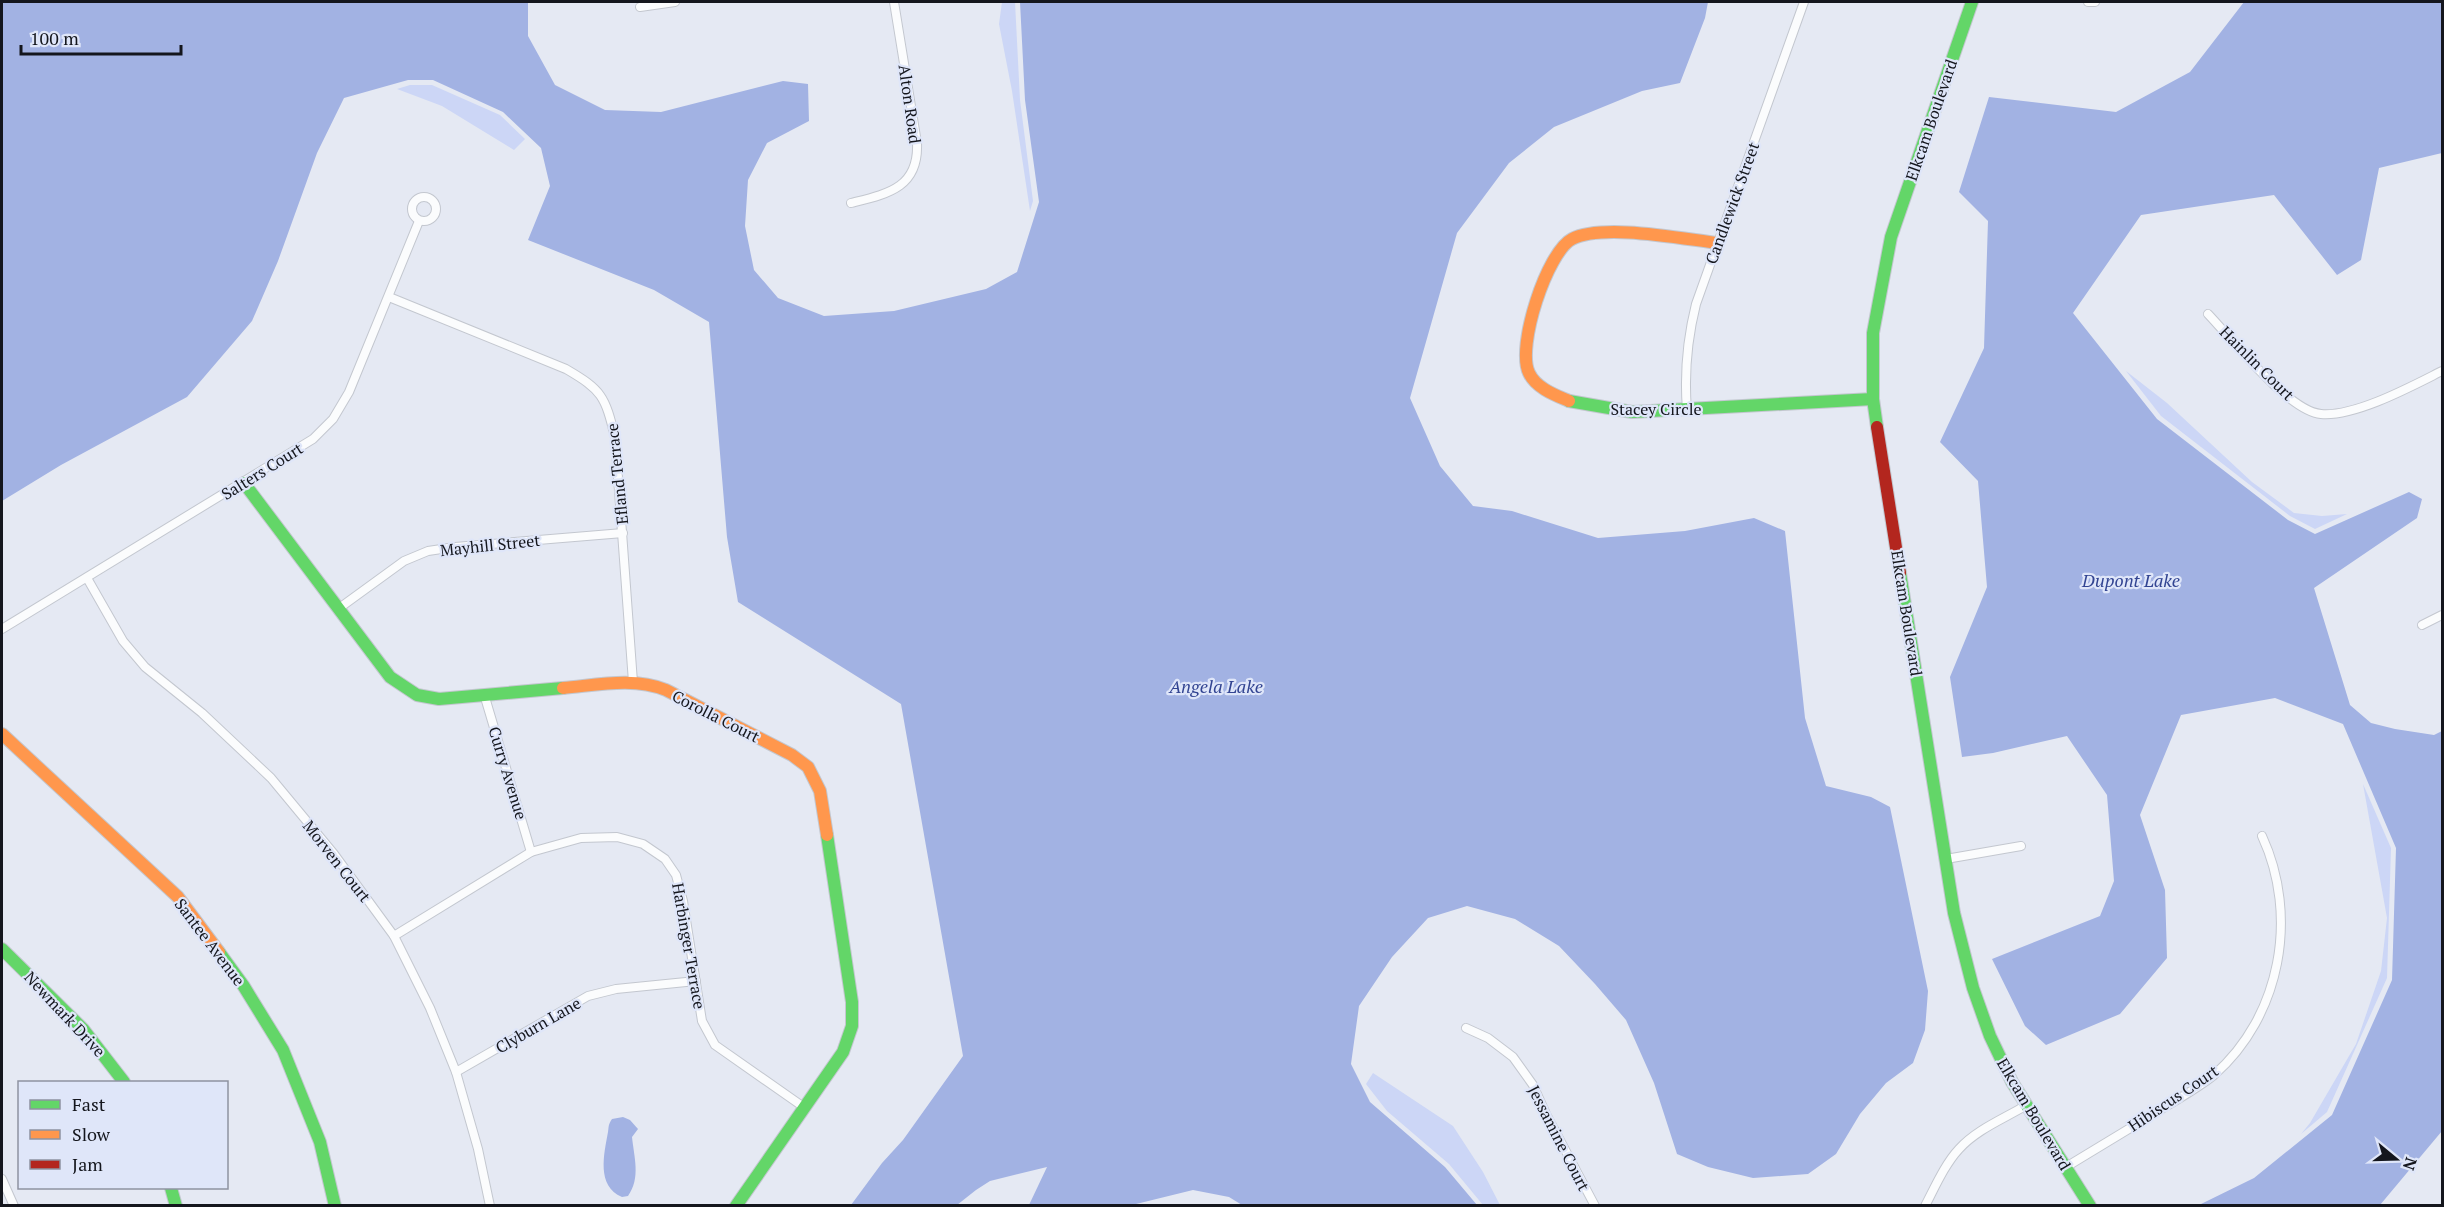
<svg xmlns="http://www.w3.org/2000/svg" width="2444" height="1207" viewBox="0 0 2444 1207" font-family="'PT Serif',serif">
	<rect width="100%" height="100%" fill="#e5e9f3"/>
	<g fill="#ccd6f6">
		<polygon points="1002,2 1015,2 1020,100 1033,201 1030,211 1012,91 999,24"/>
		<polygon points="410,85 432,85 500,115 525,139 514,150 442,106 397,89"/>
		<polygon points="2126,371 2167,403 2252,482 2294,513 2322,516 2347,514 2315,529 2290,516 2161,416"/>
		<polygon points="2363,784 2391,848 2387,978 2327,1112 2301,1134 2310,1123 2356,1044 2381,971 2387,918"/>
		<polygon points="1373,1073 1453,1126 1483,1172 1500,1205 1483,1205 1449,1164 1387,1111 1366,1084"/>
	</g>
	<g fill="#a2b2e3">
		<polygon points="2,2 528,2 528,36 555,85 605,110 661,112 783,81 808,84 809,121 767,143 748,180 745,226 754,270 778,298 824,316 894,311 986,289 1017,272 1039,202 1025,100 1020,2 1708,2 1705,18 1680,83 1642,91 1554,127 1509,163 1457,233 1410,398 1440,466 1473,506 1512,511 1598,538 1685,531 1754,518 1785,531 1805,718 1826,786 1871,797 1890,807 1928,991 1925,1030 1913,1063 1886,1083 1860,1114 1836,1154 1808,1174 1753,1178 1708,1167 1677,1154 1654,1083 1626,1020 1595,984 1559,946 1515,919 1467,906 1428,918 1392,957 1359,1006 1351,1064 1370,1102 1445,1167 1477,1205 1242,1205 1229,1197 1193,1190 1132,1205 1029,1205 1047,1167 990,1181 976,1190 957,1205 851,1205 882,1163 903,1140 963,1056 901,704 738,602 727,537 709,322 654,290 528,240 550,186 541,148 503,112 433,80 408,80 344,98 317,153 278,261 252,321 187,397 61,465 2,501"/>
		<polygon points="2244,2 2442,2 2442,153 2379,168 2361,260 2337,275 2274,195 2141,215 2073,313 2157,419 2288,520 2315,534 2409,492 2422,499 2417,518 2314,588 2350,705 2371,723 2395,729 2434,735 2442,731 2442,1131 2380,1205 2199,1205 2254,1178 2332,1115 2392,980 2396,848 2343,724 2275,698 2181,715 2140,815 2165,890 2167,958 2120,1014 2046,1045 2025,1026 1992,959 2100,916 2114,881 2107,795 2067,736 1993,753 1962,757 1950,677 1987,587 1978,481 1940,442 1984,348 1988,221 1959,192 1989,97 2116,112 2190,72"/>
		<path d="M 623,1117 L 630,1120 L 638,1129 L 632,1137 C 634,1157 641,1178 628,1196 L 622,1197 C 596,1186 604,1154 608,1132 C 609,1126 608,1125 612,1119 Z"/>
	</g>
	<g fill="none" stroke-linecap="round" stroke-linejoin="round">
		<defs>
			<g id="street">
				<polyline points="2088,2 2095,2"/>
				<polyline points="640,7 675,2"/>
				<circle cx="424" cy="209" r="12"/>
				<path d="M 851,203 C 887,194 919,188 917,143 L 894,2"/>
				<path d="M 389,297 L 566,369 C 602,390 605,396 615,437 L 633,682"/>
				<path d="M 2208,314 C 2232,339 2288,411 2321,414 C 2355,417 2412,386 2442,371"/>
				<path d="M 1687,410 C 1684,373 1687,340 1696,304 L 1804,2"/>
				<polyline points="87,578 123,641 145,667 202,713 271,778 334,854 394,936 430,1008 456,1072 478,1149 490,1206"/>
				<polyline points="338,609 404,561 428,551 455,547 623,533"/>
				<polyline points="2422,625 2442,615"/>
				<polyline points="2,629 313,439 333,419 349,392 419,221"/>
				<polyline points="484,694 531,852"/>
				<polyline points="1946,859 2021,846"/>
				<polyline points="394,936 531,852 581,838 617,837 643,844 665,859 676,875 683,901 702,1021 715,1045 805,1108"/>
				<polyline points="1466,1028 1488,1038 1513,1057 1533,1085 1546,1114 1595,1206"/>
				<polyline points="456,1072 588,996 616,989 696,981"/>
				<path d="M 2066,1167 C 2097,1148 2129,1129 2160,1110 C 2178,1099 2198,1088 2214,1075 C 2281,1016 2299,916 2262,836"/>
				<polyline points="2,1179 14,1206"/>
				<path d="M 1925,1206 C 1935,1187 1945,1164 1959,1149 C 1976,1130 2003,1119 2025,1106"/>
			</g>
			<g id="fast">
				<polyline points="1569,401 1632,412 1873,399"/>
				<polyline points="1877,427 1873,399 1873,333 1891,237 1972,2"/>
				<polyline points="244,483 390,677 417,695 439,699 563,688"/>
				<polyline points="1900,573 1954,913 1973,988 1990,1036 2012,1082 2090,1206"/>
				<polyline points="2,949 83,1029 124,1082"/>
				<polyline points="219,952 243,985 283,1050 320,1142 335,1206"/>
				<polyline points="171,1188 176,1206"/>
				<polyline points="736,1206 843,1052 852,1026 852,1002 827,835"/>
			</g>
			<g id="slow">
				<path d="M 1569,401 C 1555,395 1536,388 1529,373 C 1516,347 1547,252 1572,239 C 1603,223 1683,239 1718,243"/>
				<path d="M 563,688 C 598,685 633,677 666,690 L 792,755 L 808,767 L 820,791 L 827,835"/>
				<polyline points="2,734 178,897 219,952"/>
			</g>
			<polyline id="jam" points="1877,427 1900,573"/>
		</defs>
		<use href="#street" stroke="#c3c7cf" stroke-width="10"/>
		<use href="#fast" stroke="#c3c7cf" stroke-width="14"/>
		<use href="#slow" stroke="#c3c7cf" stroke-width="14"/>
		<use href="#jam" stroke="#c3c7cf" stroke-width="14"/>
		<use href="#street" stroke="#fbfcfd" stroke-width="8"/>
		<use href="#fast" stroke="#63d668" stroke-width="12"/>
		<use href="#slow" stroke="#ff974d" stroke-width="12"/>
		<use href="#jam" stroke="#b3261e" stroke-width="12"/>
	</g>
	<g text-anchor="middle" stroke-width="4.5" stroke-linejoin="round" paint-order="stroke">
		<g font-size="16" fill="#14161d" stroke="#dfe6f9">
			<text transform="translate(910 104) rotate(82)" y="6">Alton Road</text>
			<text transform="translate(1931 120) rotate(-71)" y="6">Elkcam Boulevard</text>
			<text transform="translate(1732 203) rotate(-70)" y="6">Candlewick Street</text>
			<text transform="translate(2257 363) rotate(45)" y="6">Hainlin Court</text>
			<text x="1656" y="415">Stacey Circle</text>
			<text transform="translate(262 471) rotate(-32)" y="6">Salters Court</text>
			<text transform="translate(617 474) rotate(-96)" y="6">Efland Terrace</text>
			<text transform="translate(490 545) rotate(-6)" y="6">Mayhill Street</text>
			<text transform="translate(1907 613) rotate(81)" y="6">Elkcam Boulevard</text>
			<text transform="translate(716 716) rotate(27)" y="6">Corolla Court</text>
			<text transform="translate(508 773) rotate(73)" y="6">Curry Avenue</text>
			<text transform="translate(337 861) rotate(52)" y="6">Morven Court</text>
			<text transform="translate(210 942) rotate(53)" y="6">Santee Avenue</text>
			<text transform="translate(689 946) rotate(80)" y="6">Harbinger Terrace</text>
			<text transform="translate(65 1014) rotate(47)" y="6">Newmark Drive</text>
			<text transform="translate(538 1025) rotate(-30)" y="6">Clyburn Lane</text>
			<text transform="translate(2173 1098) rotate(-34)" y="6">Hibiscus Court</text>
			<text transform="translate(2034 1114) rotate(59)" y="6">Elkcam Boulevard</text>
			<text transform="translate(1559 1138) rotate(63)" y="6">Jessamine Court</text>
		</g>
		<g font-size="18" font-style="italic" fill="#324492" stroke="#dfe6f9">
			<text x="2131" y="587">Dupont Lake</text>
			<text x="1216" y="693">Angela Lake</text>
		</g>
	</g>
	<rect width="2444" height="1207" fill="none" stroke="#14161d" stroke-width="6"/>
	<rect x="18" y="1081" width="210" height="108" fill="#dfe6f9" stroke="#8e93a1" stroke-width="1.5"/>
	<rect x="30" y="1100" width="30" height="9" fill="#63d668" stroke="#8e93a1" stroke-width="1.5"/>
	<text x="72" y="1111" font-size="18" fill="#14161d">Fast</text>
	<rect x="30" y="1130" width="30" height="9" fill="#ff974d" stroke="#8e93a1" stroke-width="1.5"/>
	<text x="72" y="1141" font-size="18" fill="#14161d">Slow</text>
	<rect x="30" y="1160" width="30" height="9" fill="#b3261e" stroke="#8e93a1" stroke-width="1.5"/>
	<text x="72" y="1171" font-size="18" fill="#14161d">Jam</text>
	<g transform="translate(2396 1159) rotate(109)" stroke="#dfe6f9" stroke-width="4.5" paint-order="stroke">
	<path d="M0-4.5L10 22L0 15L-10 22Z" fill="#14161d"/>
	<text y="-9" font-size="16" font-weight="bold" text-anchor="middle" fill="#14161d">N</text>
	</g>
	<path d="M21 45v9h160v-9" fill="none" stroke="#14161d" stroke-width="3"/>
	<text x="30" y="45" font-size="18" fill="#14161d" stroke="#dfe6f9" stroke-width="4.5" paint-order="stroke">100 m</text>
</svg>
